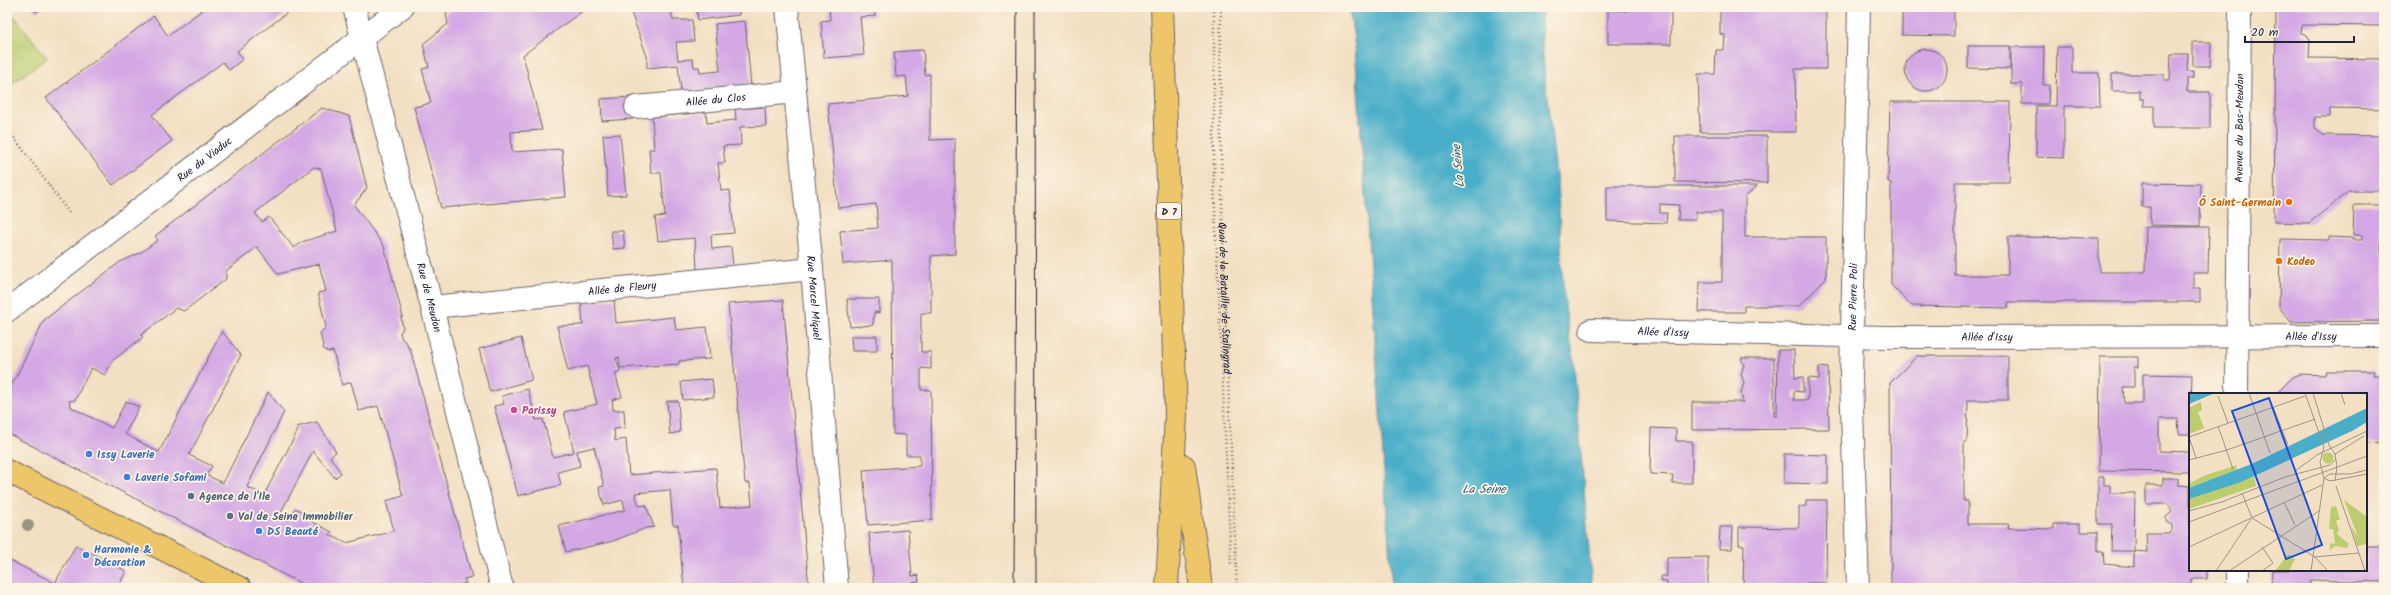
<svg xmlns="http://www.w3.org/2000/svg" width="2391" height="595" viewBox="0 0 2391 595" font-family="Kalam,sans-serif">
	<rect width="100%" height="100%" fill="#fcf5e5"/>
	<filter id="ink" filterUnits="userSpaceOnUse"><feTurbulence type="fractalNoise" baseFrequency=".025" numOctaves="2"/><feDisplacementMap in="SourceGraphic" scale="8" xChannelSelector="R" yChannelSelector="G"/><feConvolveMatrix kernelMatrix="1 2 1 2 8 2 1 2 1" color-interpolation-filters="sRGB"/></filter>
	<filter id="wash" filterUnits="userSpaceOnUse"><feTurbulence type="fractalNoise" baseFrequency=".012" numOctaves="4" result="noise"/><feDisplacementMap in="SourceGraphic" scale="16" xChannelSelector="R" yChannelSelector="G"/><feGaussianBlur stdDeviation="0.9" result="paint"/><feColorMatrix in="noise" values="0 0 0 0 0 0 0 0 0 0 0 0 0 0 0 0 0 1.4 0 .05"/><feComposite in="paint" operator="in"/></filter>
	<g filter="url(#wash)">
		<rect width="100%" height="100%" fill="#f3dfc2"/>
		<polygon fill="#bccd70" stroke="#6f7856" points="7,7 47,58 7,87"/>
		<path fill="#4aaec9" stroke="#366882" d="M 1349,7 L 1541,7 C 1541,71 1553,133 1558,197 C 1562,249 1561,303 1573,354 L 1592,588 L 1392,588 L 1355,46 Z"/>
		<g id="blocks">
			<g fill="#d4a8e5" fill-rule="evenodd">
				<polygon points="32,7 43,7 36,12"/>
				<polygon points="206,7 287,7 288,12 237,51 243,59 229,70 223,62 152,115 172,141 113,185 46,98 154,16 168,36"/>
				<polygon points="456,7 584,7 585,9 523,55 542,130 511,132 512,152 562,149 566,197 441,208 414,107 431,103 422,69 429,67 423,44 448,24 446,14"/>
				<polygon points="629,7 670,7 673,20 692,20 694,41 676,42 678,60 693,59 694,67 699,67 700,73 720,71 715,24 745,21 751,86 681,92 678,65 647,68 647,56"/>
				<polygon points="696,7 739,7 739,15 698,20"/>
				<polygon points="829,7 874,7 875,16 860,17 864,55 824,58 821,21 830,20"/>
				<polygon points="1626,7 1671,7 1671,44 1608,44 1608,10 1626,11"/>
				<polygon points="1720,7 1826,7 1826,69 1795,69 1796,132 1700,132 1698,74 1715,74 1716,50 1724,50 1725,35 1720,34"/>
				<polygon points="1902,7 1954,7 1954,36 1902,35"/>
				<polygon points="2276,7 2384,7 2384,26 2302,25 2301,33 2307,35 2310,40 2309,58 2384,59 2384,109 2330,108 2330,117 2315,117 2315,128 2323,135 2384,136 2384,191 2349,191 2309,223 2274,222"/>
				<polygon points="2193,42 2211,42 2210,66 2193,66"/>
				<polygon points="1968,46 2010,46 2010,69 1968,68"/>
				<polygon points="2011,47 2044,47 2043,85 2049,85 2048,104 2022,104 2022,84 2011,84"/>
				<polygon points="2057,47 2072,47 2072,73 2099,73 2100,106 2064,106 2064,158 2036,157 2036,106 2056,106"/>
				<circle cx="1926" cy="70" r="21"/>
				<polygon points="923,50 925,75 930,74 930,140 955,139 955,254 931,256 931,313 921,313 921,352 931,352 931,369 921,368 921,390 931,390 932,520 868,525 863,470 920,466 920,455 906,455 906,435 893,434 892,260 843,264 840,231 878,228 876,204 838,208 828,104 908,96 906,76 896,77 894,52"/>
				<polygon points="2171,54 2188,54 2187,71 2193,71 2193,78 2187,78 2187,92 2210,92 2210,128 2154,128 2154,106 2144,106 2144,99 2140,99 2140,91 2112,91 2112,74 2164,74 2164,80 2170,80"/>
				<polygon points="631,97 633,119 602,121 601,99"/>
				<polygon points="1890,102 2010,102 2009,182 1955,182 1955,275 2008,275 2008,237 2099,238 2099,272 2145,272 2146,227 2209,227 2208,273 2193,273 2193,288 2200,288 2200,302 2008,302 2008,308 1912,306 1891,285 1891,183 1888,182"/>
				<polygon points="765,107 766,126 740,127 741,145 723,146 725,163 718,163 721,191 730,190 734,233 711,235 712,249 731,247 733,266 697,269 695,238 658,241 655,217 665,216 661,173 651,173 649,149 654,149 652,117 706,112 707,123 736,120 735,109"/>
				<path d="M 322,108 L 349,116 L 367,188 L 354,205 L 384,246 L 403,317 L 401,317 L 403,328 L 400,333 L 402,339 L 407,343 L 408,348 L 410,348 L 472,577 L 464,579 L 466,583 L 449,588 L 310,588 L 7,433 L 7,395 L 44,320 L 120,262 L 140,253 L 158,240 L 155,236 ZM 314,167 L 321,169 L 337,231 L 302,242 L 294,248 L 269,217 L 262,222 L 255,213 ZM 257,247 L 278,274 L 319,264 L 326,291 L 318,293 L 326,327 L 320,333 L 324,350 L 329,352 L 333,351 L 342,385 L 351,382 L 359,411 L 378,406 L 403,496 L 386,501 L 394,531 L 346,543 L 330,535 L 332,532 L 307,519 L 309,515 L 295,508 L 289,521 L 279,516 L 313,451 L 335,478 L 341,473 L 330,457 L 336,452 L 317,422 L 296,427 L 298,430 L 264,495 L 247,487 L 284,412 L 268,392 L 223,483 L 206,475 L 212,466 L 189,455 L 241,355 L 222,331 L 159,452 L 125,434 L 139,407 L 126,401 L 112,428 L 71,407 L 69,401 L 75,400 L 91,368 L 105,375 L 112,361 L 143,337 L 141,335 L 176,308 L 184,311 L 226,279 L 226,271 Z"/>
				<polygon points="620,134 626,195 608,196 603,135"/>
				<polygon points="1675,136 1767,136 1767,183 1675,182"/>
				<polygon points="2142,183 2201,184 2200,226 2150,225 2150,207 2142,207"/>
				<polygon points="1607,186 1757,186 1745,197 1745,237 1826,237 1826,279 1799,306 1744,306 1744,312 1699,312 1700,282 1722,282 1722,212 1696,212 1696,220 1678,220 1679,205 1660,204 1660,213 1667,213 1666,223 1607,221"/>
				<polygon points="2354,205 2381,205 2381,253 2384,253 2384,303 2380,303 2380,321 2291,322 2279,307 2280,239 2329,240 2329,237 2352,238 2352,240 2362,240 2362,235 2353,235"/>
				<polygon points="611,231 623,231 625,248 613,249"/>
				<polygon points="614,299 616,323 674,317 676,330 707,327 710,359 679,361 679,364 620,368 619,357 616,358 620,371 615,373 622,397 612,400 613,410 624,410 625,428 614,429 615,441 626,439 629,475 716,468 720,508 752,505 750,483 745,483 728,304 783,300 809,588 684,588 678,525 673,525 670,490 635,493 639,506 646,505 654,527 646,528 613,541 566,552 559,526 625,510 623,500 604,505 599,487 604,486 594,447 577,451 580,466 558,472 561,485 518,496 494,406 504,404 502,396 528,389 536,420 543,419 553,457 574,452 564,412 597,404 587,366 568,371 557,326 583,325 581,302"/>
				<polygon points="847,299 879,299 879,313 874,312 873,325 850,327"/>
				<polygon points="851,336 877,336 877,351 852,351"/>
				<polygon points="521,338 532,380 490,392 479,349"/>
				<polygon points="1778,350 1794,350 1795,378 1803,377 1803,392 1794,391 1794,400 1808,400 1808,378 1819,379 1819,367 1828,368 1829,429 1692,430 1692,402 1743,402 1741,393 1744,383 1741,374 1744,365 1741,358 1774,358 1774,416 1777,416"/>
				<polygon points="1917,356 2008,356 2008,400 1968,400 1967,442 1964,442 1964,501 1968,501 1968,524 2009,524 2008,528 2054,529 2054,524 2080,524 2080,532 2098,532 2098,551 2103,551 2104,564 2134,567 2134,551 2111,551 2112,524 2098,524 2098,477 2104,477 2104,485 2110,485 2110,493 2135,493 2134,551 2147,552 2146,533 2168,533 2172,531 2172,525 2166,522 2166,517 2172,512 2168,504 2146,504 2146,485 2163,485 2163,478 2178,478 2178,485 2190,486 2190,570 2207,570 2207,579 2191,579 2191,588 1894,588 1891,585 1890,383"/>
				<polygon points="2100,357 2138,357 2138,367 2134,367 2134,387 2123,387 2124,403 2143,403 2143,374 2192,375 2190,434 2179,434 2178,419 2159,419 2159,451 2190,452 2190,472 2099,471"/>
				<polygon points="2326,371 2374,371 2373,375 2384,375 2384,444 2366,443 2366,394 2276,394 2293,377 2300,374 2325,375"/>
				<polygon points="712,379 714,397 683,400 681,382"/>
				<polygon points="667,401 678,401 680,432 670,434"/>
				<polygon points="1651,428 1676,429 1676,441 1692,441 1692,483 1672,483 1673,475 1650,474"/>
				<polygon points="1784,454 1828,455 1828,484 1784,483"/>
				<polygon points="1806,500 1827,500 1826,583 1807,583 1807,588 1743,588 1744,545 1739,545 1739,527 1799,528 1799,507 1806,506"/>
				<polygon points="1720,527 1733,527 1732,549 1719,549"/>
				<polygon points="908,530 912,576 918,575 919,582 874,586 869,533"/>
				<polygon points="76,545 126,571 118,588 7,588 7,559 55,583"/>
				<polygon points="2366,546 2384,546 2384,582 2311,580 2310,588 2271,588 2272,570 2366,570"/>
				<polygon points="1708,557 1708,588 1667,588 1667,582 1662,582 1661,576 1667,576 1667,558"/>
			</g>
		</g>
	</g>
	<g filter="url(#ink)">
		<use href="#blocks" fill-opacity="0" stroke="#6b646a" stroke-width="1"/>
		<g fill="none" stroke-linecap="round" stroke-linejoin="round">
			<defs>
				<g id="minor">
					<path id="s2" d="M 354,7 L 432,307 L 502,588"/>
					<path id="s3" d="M 787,7 L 812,269 L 837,588"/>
					<path id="s4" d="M 636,107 L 795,92"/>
					<path id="s5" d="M 432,307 L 812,269"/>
					<path id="s6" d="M 7,311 L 402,7"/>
					<path id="s7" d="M 1591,330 L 1885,337 L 2384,336"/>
					<path id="s8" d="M 2237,394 L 2240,7"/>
					<path id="s9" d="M 1858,588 L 1851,379 L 1859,7"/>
					<polyline points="2238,588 2238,570"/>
				</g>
				<g id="major">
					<polyline points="1162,7 1176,415 1167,588"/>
					<polyline points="1184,466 1201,588"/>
					<polyline points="7,471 240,588"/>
				</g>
			</defs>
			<use href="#minor" stroke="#6b646a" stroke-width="24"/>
			<use href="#major" stroke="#6b646a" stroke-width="24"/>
			<g stroke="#6b646a" stroke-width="2.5" stroke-dasharray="1 3" stroke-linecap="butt">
				<polyline points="1214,7 1214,188 1231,566"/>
				<path id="s1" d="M 1221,7 C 1218,201 1229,395 1237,588"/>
				<polyline points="7,128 70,214"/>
			</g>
			<use href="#minor" stroke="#fff" stroke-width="22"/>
			<use href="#major" stroke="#ecc669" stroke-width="22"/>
			<g stroke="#22223b" stroke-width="1">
				<polyline points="1035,7 1036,588"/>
				<polyline points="1014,588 1017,7"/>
			</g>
		</g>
		<circle fill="#999381" cx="28" cy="525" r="6"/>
	</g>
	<g fill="#e8710a" stroke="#fcf5e5" stroke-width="1.5">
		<circle cx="2289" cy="202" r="4"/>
		<circle cx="2279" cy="261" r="4"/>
	</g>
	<circle fill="#d1479c" stroke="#fcf5e5" stroke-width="1.5" cx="514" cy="410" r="4"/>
	<g fill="#3f7fe0" stroke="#fcf5e5" stroke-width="1.5">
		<circle cx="89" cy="454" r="4"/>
		<circle cx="127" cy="477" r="4"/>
		<circle cx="259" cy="531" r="4"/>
		<circle cx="86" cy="555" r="4"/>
	</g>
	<g fill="#5c6f8a" stroke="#fcf5e5" stroke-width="1.5">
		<circle cx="191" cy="496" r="4"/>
		<circle cx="230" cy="516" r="4"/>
	</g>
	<g text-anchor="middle" stroke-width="3.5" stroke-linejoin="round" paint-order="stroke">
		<rect fill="#fcf5e5" stroke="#63616e" stroke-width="1" x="1157" y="203" width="24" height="16" rx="3"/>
		<g font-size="10" font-weight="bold" fill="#22223b">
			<text x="1169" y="215">D 7</text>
		</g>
		<g font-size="11" fill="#22223b" stroke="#fcf5e5">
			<text dy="4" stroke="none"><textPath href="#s4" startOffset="80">Allée du Clos</textPath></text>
			<text dy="4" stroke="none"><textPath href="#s8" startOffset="266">Avenue du Bas-Meudon</textPath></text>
			<text dy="4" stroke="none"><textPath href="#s6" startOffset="249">Rue du Viaduc</textPath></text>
			<text dy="4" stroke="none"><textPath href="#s5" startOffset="191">Allée de Fleury</textPath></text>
			<text dy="4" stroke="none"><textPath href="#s2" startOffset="300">Rue de Meudon</textPath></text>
			<text dy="4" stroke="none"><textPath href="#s3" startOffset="292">Rue Marcel Miquel</textPath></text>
			<text dy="4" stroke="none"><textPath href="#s1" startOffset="291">Quai de la Bataille de Stalingrad</textPath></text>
			<text dy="4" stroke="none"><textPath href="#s9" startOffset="291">Rue Pierre Poli</textPath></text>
			<text dy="4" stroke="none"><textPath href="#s7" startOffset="72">Allée d'Issy</textPath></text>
			<text dy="4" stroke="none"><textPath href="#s7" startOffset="720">Allée d'Issy</textPath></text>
			<text dy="4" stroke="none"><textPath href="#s7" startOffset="396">Allée d'Issy</textPath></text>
		</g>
		<g font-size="11" font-weight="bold" fill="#c56008" stroke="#fcf5e5" text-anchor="end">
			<text x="2281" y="206">Ô Saint-Germain</text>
			<text x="2287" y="265" text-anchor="start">Kodeo</text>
		</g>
		<g font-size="11" font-weight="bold" fill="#b23c85" stroke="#fcf5e5" text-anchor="start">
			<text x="522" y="414">Parissy</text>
		</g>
		<g font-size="11" font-weight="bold" fill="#366cbe" stroke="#fcf5e5" text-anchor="start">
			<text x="97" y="458">Issy Laverie</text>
			<text x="135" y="481">Laverie Sofami</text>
			<text x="267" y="535">DS Beauté</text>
			<text x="94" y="553">Harmonie &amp;<tspan x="94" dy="13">Décoration</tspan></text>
		</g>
		<g font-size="11" font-weight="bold" fill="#4e5e75" stroke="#fcf5e5" text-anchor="start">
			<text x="199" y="500">Agence de l'Ile</text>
			<text x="238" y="520">Val de Seine Immobilier</text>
		</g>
		<g font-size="12" font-style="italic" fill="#325a74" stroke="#fcf5e5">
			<text transform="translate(1458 166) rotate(-95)" y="4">La Seine</text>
			<text x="1484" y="493">La Seine</text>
		</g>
	</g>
	<g transform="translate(2189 393)">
		<rect width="178" height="178" fill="#f3dfc2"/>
		<path d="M 12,9 L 13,17 L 9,19 L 15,35 L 0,41 L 0,15 ZM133.5 65a5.5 5.5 0 1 1 11 0a5.5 5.5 0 1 1-11 0ZM 48,72 L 47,77 L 0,95 L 0,91 L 14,83 ZM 65,83 L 67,93 L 0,116 L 0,106 ZM 155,107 L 178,124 L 178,151 L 168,153 L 162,133 L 169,144 ZM 147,113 L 151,126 L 147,128 L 150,137 L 148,141 L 160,151 L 158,155 L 146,153 L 141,157 L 141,150 L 146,151 L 144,136 L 140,136 L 142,114 ZM 99,161 L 106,166 L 100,178 L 86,178 Z" fill="#bccd70"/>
		<path d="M 0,0 L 26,0 L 0,11 ZM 178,15 L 178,29 L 163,38 L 52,89 L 0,106 L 0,95 L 65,70 Z" fill="#4aaec9"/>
		<path fill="none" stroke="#9f938c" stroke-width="1" d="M 60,0 L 81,60M 116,0 L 135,54 L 131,69 L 135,85 L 122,178M 124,0 L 140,52 L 146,61 L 148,74 L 146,88M 152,0 L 156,12M 29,3 L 39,30M 84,14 L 99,52M 29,33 L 44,76M 0,44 L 116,3M 0,44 L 7,65M 146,61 L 175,43M 0,67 L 38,57 L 126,26M 106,78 L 128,62 L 178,38M 135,85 L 141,88 L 178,81M 135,85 L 141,81 L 161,81 L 178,77M 147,93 L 176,178M 53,100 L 63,125 L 126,164 L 139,178M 35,108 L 96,84 L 141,72 L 147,66M 95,109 L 106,132M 0,118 L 36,108M 0,129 L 178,63M 0,154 L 133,92M 125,164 L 170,160M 27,178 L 62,126M 40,178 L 130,118M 73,178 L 84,170 L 73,154"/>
		<path fill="#1d4ed8" fill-opacity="0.15" stroke="#1d4ed8" stroke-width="2" d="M 80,5 L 133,152 L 97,166 L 43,18 Z"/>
		<rect width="178" height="178" fill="none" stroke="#22223b" stroke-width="2"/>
	</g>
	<rect width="2391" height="595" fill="none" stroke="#fcf5e5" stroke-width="24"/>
	<path d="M2245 36v6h109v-6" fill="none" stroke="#22223b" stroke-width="2"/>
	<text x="2251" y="36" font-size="12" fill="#22223b" stroke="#fcf5e5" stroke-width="3" paint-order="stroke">20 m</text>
</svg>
